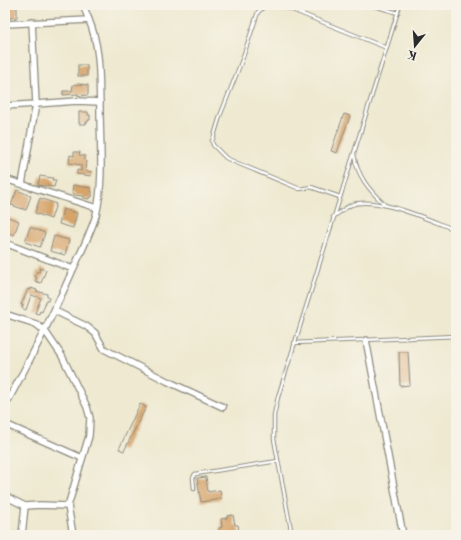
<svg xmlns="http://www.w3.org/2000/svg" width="461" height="540" viewBox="0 0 461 540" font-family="'Libre Bodoni',serif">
	<rect width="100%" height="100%" fill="#f7f3e8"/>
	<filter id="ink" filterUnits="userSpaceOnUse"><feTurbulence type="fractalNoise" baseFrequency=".025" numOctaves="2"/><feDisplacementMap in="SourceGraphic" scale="8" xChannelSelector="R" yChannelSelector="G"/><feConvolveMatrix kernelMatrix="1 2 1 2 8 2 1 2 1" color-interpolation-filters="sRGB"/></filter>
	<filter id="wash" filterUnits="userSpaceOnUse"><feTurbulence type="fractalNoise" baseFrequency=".012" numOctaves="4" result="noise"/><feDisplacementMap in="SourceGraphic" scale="16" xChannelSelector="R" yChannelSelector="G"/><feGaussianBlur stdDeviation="0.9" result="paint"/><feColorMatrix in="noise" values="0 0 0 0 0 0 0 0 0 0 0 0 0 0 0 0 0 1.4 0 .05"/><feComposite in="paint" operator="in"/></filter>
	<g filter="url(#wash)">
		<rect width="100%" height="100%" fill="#eee9d0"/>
		<g id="blocks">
			<g fill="#d6a369">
				<polygon points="10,6 17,7 17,17 10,18 5,16 5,8 9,8"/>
				<rect x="78" y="65" width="9" height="11"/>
				<polygon points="78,84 88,85 88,95 78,96 78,94 63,95 63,91 72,91 73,85"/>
				<polygon points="79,112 88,112 88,115 90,115 90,120 88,120 88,122 86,122 86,124 79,124"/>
				<polygon points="344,114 350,116 337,153 331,151"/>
				<polygon points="74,152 80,152 79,155 85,156 85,161 86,161 85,170 86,171 92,172 91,176 77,174 77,170 81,171 81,165 69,163 70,155 74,156"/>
				<polygon points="40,176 53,178 52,180 56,180 54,187 38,185"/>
				<polygon points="73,185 91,188 91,191 92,191 92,197 89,197 89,199 83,198 84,196 74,195 74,193 72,193"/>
				<polygon points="17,190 31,196 26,210 11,205"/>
				<polygon points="40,198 56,204 51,219 35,213"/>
				<polygon points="63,209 77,213 73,228 59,224"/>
				<polygon points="5,216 19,221 14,235 5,232"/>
				<polygon points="30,227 45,233 40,247 25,242"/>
				<polygon points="54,236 69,240 65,255 50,251"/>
				<polygon points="40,268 46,270 41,283 35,281 37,278 35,277 37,271 39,272"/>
				<polygon points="31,288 37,290 36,291 47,294 47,296 49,297 48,301 46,301 42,312 40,311 39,314 35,313 41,298 31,295 26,310 22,308 23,305 21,305 28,289 31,290"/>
				<polygon points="399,352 408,352 410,385 400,386"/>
				<polygon points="140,404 146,407 124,451 119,449"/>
				<polygon points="206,477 208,492 220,490 221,499 201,502 197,478"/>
				<polygon points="233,515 235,525 238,525 240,535 221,535 219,528 222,527 221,519 227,518 227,516"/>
			</g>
		</g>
	</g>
	<g filter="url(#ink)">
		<use href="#blocks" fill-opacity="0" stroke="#8c8a7e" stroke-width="1"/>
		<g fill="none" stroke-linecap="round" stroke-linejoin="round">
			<defs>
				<g id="service">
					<polyline points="266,5 258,12 242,60 220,116 214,136 212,141 213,145 226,158 237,163 300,189 311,187 340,197"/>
					<polyline points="280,5 387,48"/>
					<polyline points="371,5 398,13"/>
					<path d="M 354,154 C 357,176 369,190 385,205"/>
					<path d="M 333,217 C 339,213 345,208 351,205 C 376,195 431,221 456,230"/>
					<polyline points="294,343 456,336"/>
					<polyline points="194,489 193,478 195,474 278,461"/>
					<polyline points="292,535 274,439 274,415 278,397 400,5"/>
				</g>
				<g id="minor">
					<polyline points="83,5 89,20"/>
					<polyline points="32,22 36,104 77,101 100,102"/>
					<path d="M 5,24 L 89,20 C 101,49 99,78 100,109 C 100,143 104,183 96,215 C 90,235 80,254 71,274 C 51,319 29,362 5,406"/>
					<polyline points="5,106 36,104 22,184"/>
					<polyline points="5,179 97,208"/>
					<polyline points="5,243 73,269"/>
					<polyline points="55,311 86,326 95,333 104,349 167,381 223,407"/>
					<polyline points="5,314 36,324 45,331 62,356 87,407 90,418 89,436 68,506 73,535"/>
					<polyline points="366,340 403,535"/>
					<polyline points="5,424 82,458"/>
					<polyline points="5,496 25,506 40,505 68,506"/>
					<polyline points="22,535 25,506"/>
				</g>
			</defs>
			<use href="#service" stroke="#8c8a7e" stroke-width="4.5"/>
			<use href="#minor" stroke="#8c8a7e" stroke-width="8"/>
			<use href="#service" stroke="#fff" stroke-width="2.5"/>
			<use href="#minor" stroke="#fff" stroke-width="5.5"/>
		</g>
	</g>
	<rect width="461" height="540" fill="none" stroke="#f7f3e8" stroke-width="20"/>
	<g transform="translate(415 46) rotate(197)" stroke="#f7f3e8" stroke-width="3" paint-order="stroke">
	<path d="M0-3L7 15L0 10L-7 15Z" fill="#2b2b2b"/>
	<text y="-6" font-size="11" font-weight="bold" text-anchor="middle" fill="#2b2b2b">K</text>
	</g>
</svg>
